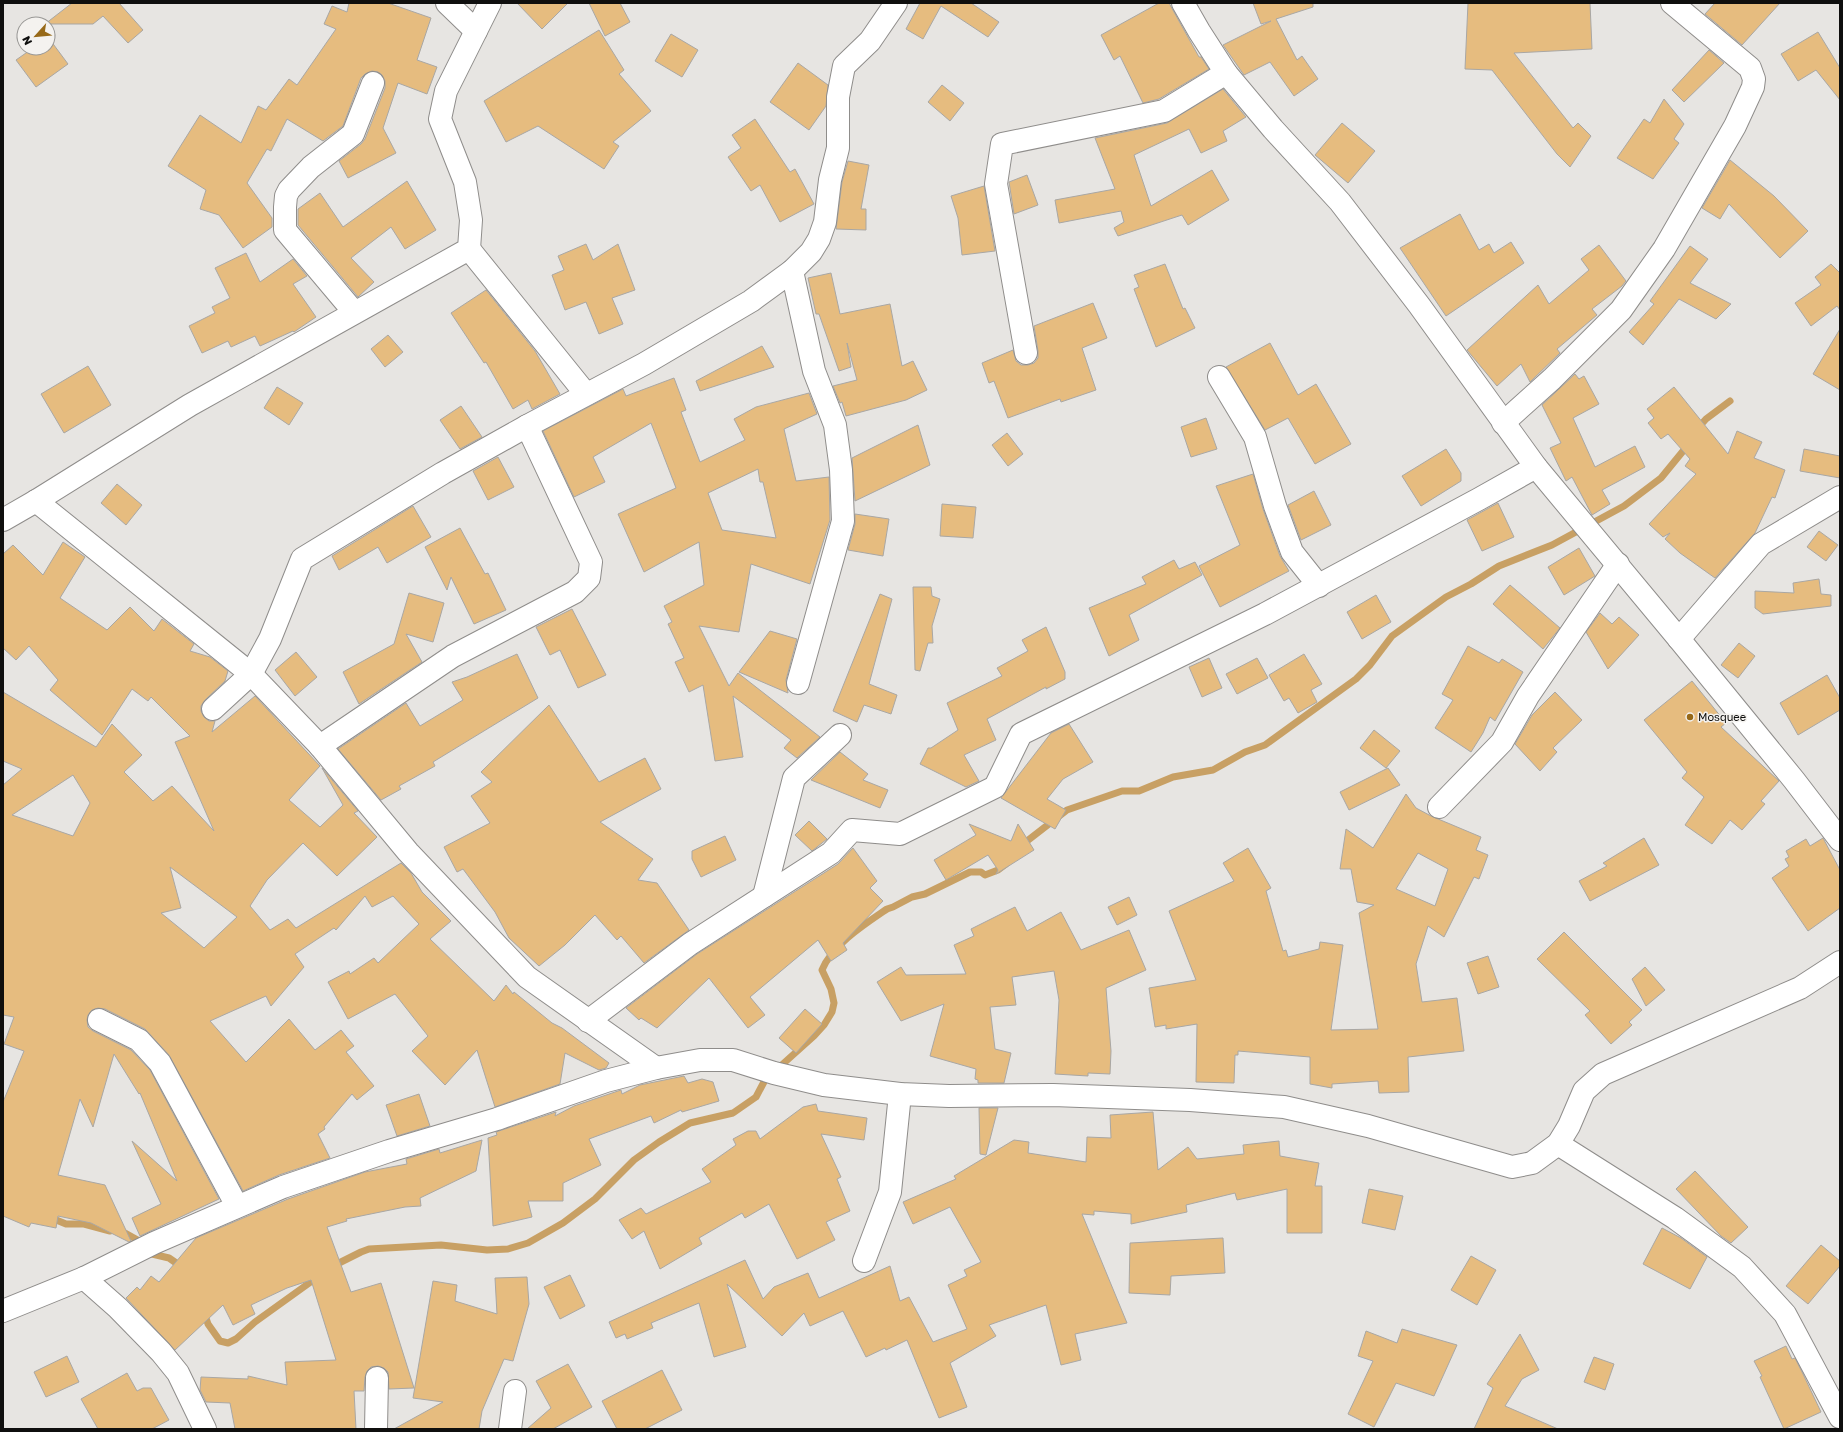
<svg xmlns="http://www.w3.org/2000/svg" width="1843" height="1432" viewBox="0 0 1843 1432" font-family="'Golos Text',sans-serif">
	<rect width="100%" height="100%" fill="#e7e5e2"/>
	<g fill="none" stroke-linecap="round" stroke-linejoin="round">
		<g stroke="#c8a064" stroke-width="7">
			<polyline points="1697,429 1706,419 1730,401"/>
			<polyline points="1023,847 1027,841 1067,810 1122,791 1139,791 1173,777 1213,770 1245,752 1265,745 1356,679 1370,665 1392,636 1446,597 1471,584 1499,566 1552,545 1624,506 1661,478 1688,445"/>
			<polyline points="49,1217 66,1224 84,1224 110,1231"/>
			<polyline points="120,1233 125,1233 143,1243 152,1254 169,1258 182,1267"/>
			<path d="M 333,1266 L 361,1252 L 369,1249 L 441,1245 L 487,1250 L 508,1249 L 528,1243 L 563,1223 L 595,1199 L 634,1160 L 659,1142 L 690,1123 L 733,1113 L 756,1097 L 765,1080 L 814,1036 L 824,1025 L 832,1012 L 834,1003 L 831,989 L 822,970 C 832,945 865,924 887,909 L 893,907 L 912,897 L 925,894 L 970,872 L 981,872 L 985,875 L 998,870 L 1006,864"/>
			<polyline points="204,1312 208,1324 220,1341 228,1343 236,1339 255,1322 319,1276"/>
		</g>
	</g>
	<g fill="#e6bc7f" stroke="#a9a7a4" fill-rule="evenodd">
		<polygon points="72,3 119,3 143,30 128,43 103,16 93,24 45,24"/>
		<polygon points="349,3 388,3 431,18 417,60 437,67 427,94 398,83 383,128 396,153 348,178 339,161 361,144 365,139 385,88 385,81 382,75 378,72 372,71 365,74 361,78 343,126 323,141 287,119 271,151 267,149 247,183 272,218 272,227 243,248 219,215 200,209 206,190 168,166 200,115 241,143 258,106 266,110 289,79 297,85 336,29 324,24 332,6 347,12"/>
		<polygon points="517,3 568,3 542,29"/>
		<polygon points="589,3 620,3 630,22 605,36"/>
		<polygon points="920,3 971,3 999,22 988,37 941,6 923,39 906,29"/>
		<polygon points="1159,3 1169,3 1199,57 1201,57 1209,69 1159,99 1143,103 1120,56 1114,60 1101,35"/>
		<polygon points="1253,3 1313,3 1313,7 1276,19 1297,60 1302,56 1318,79 1294,96 1270,62 1244,75 1223,45 1271,21 1261,24"/>
		<polygon points="1468,3 1590,3 1592,49 1514,53 1573,128 1578,123 1591,136 1570,167 1557,154 1492,70 1465,69"/>
		<polygon points="1715,3 1780,3 1742,45 1705,14"/>
		<polygon points="599,30 624,70 619,74 651,111 613,142 619,146 604,169 538,126 506,142 484,101"/>
		<polygon points="1818,32 1840,68 1840,100 1816,70 1798,81 1781,54"/>
		<polygon points="671,34 698,50 682,77 655,61"/>
		<polygon points="48,37 68,64 36,87 16,60 33,48 48,48"/>
		<polygon points="1709,50 1724,63 1684,102 1672,90"/>
		<polygon points="798,63 828,85 826,106 809,130 770,102"/>
		<polygon points="942,85 964,103 950,121 928,102"/>
		<polygon points="1223,89 1246,117 1223,131 1227,141 1201,153 1189,129 1134,155 1151,206 1212,170 1229,200 1188,225 1182,215 1118,236 1114,228 1124,222 1121,211 1059,223 1055,200 1115,189 1095,138 1167,123"/>
		<polygon points="1664,99 1684,124 1674,139 1679,143 1653,179 1617,158 1644,119 1650,123"/>
		<polygon points="755,119 790,172 795,169 814,204 780,222 760,185 751,191 728,157 741,148 732,135"/>
		<polygon points="1342,123 1375,151 1348,183 1315,155"/>
		<polygon points="1730,160 1774,196 1808,231 1780,258 1729,204 1720,219 1702,208"/>
		<polygon points="848,161 869,165 861,209 866,209 866,230 836,229 842,182"/>
		<polygon points="1027,175 1038,205 1014,214 1009,182"/>
		<polygon points="407,181 436,230 405,249 391,227 351,258 374,282 358,297 298,225 298,209 320,193 343,227"/>
		<polygon points="984,186 995,251 962,255 958,218 951,196"/>
		<polygon points="1460,214 1479,250 1489,244 1494,253 1511,242 1524,263 1446,316 1400,248"/>
		<polygon points="586,244 593,260 618,244 635,290 612,298 623,324 599,334 586,302 565,310 552,275 564,270 558,256"/>
		<polygon points="1599,245 1626,281 1622,286 1592,309 1597,315 1557,349 1560,353 1530,382 1521,364 1497,386 1467,350 1538,285 1549,304 1589,270 1581,259"/>
		<polygon points="1690,246 1708,259 1690,283 1731,304 1716,319 1679,299 1643,345 1629,332 1654,304 1650,301"/>
		<polygon points="246,253 260,282 293,259 307,276 293,284 316,317 294,332 293,331 260,346 255,336 231,347 228,341 202,353 189,326 215,313 212,307 230,298 215,268"/>
		<polygon points="1165,264 1183,309 1185,308 1195,328 1156,347 1134,289 1139,287 1134,275"/>
		<polygon points="1831,264 1840,273 1840,310 1837,306 1811,326 1795,303 1821,285 1815,277"/>
		<polygon points="831,273 840,314 890,304 902,366 913,361 927,390 906,400 846,416 842,402 840,403 833,386 857,380 847,343 851,367 839,371 819,314 816,314 808,278"/>
		<polygon points="486,290 535,351 560,394 532,409 528,400 513,409 486,362 484,363 451,313"/>
		<polygon points="1093,303 1107,338 1082,348 1096,390 1061,402 1060,399 1008,418 994,381 989,383 982,363 1013,350 1016,361 1021,365 1028,365 1034,363 1038,358 1038,351 1034,326"/>
		<polygon points="1840,329 1840,390 1813,374"/>
		<polygon points="388,335 403,352 385,367 371,349"/>
		<polygon points="1270,343 1298,395 1316,384 1351,444 1315,464 1288,418 1265,430 1226,367"/>
		<polygon points="762,346 774,367 700,391 696,381"/>
		<polygon points="88,366 111,405 64,433 41,394"/>
		<polygon points="1575,374 1579,379 1584,376 1599,404 1573,418 1595,467 1635,446 1645,467 1602,490 1610,504 1592,515 1572,477 1566,481 1550,448 1561,443 1542,405"/>
		<path d="M 674,378 L 686,410 L 681,412 L 700,462 L 745,440 L 734,419 L 756,407 L 809,393 L 817,414 L 784,429 L 796,481 L 829,477 L 830,520 L 810,584 L 751,564 L 739,632 L 699,626 L 729,686 L 738,673 L 820,737 L 797,758 L 784,748 L 791,740 L 733,696 L 743,757 L 715,761 L 703,685 L 689,692 L 675,662 L 684,658 L 668,624 L 672,622 L 664,606 L 704,585 L 699,542 L 644,572 L 618,514 L 676,488 L 651,423 L 593,457 L 605,482 L 574,497 L 543,431 L 623,389 L 626,396 ZM 758,469 L 760,482 L 763,482 L 776,538 L 722,530 L 708,493 Z"/>
		<polygon points="277,387 303,403 289,425 264,408"/>
		<polygon points="1674,387 1728,454 1737,431 1762,442 1754,458 1785,470 1775,498 1772,497 1755,533 1715,578 1680,553 1665,539 1670,533 1663,537 1649,524 1696,474 1685,466 1690,459 1668,434 1661,439 1648,423 1654,418 1647,409"/>
		<polygon points="461,406 482,437 460,449 440,420"/>
		<polygon points="1206,418 1217,449 1191,457 1181,427"/>
		<polygon points="918,425 930,465 855,501 852,458"/>
		<polygon points="1007,433 1023,454 1008,466 992,445"/>
		<polygon points="1446,449 1461,473 1461,481 1421,506 1402,476"/>
		<polygon points="1804,449 1840,456 1840,478 1800,471"/>
		<polygon points="498,457 514,487 488,500 473,471"/>
		<polygon points="1253,474 1263,509 1280,556 1289,571 1220,607 1199,566 1240,545 1216,486"/>
		<polygon points="117,484 142,505 126,525 101,503"/>
		<polygon points="1314,491 1331,525 1301,540 1288,505"/>
		<polygon points="1498,503 1514,537 1482,551 1467,520"/>
		<polygon points="942,504 976,507 973,538 940,536"/>
		<polygon points="413,506 431,537 387,563 378,547 339,570 332,556"/>
		<polygon points="855,514 889,519 883,556 848,550 855,524"/>
		<polygon points="460,528 485,574 488,573 506,610 474,624 451,577 447,590 425,547"/>
		<polygon points="1819,531 1838,545 1826,561 1807,547"/>
		<path d="M 63,542 L 85,557 L 60,598 L 107,630 L 130,607 L 154,631 L 162,619 L 194,644 L 190,651 L 210,657 L 228,671 L 225,681 L 205,700 L 201,706 L 201,711 L 204,717 L 209,721 L 215,721 L 212,732 L 255,696 L 320,766 L 289,800 L 320,827 L 343,805 L 322,768 L 358,811 L 354,813 L 377,837 L 337,876 L 303,843 L 267,880 L 250,906 L 270,930 L 288,919 L 296,928 L 401,863 L 411,873 L 422,892 L 451,921 L 430,939 L 494,1001 L 506,985 L 513,994 L 514,992 L 552,1023 L 562,1028 L 609,1063 L 606,1068 L 599,1070 L 565,1053 L 560,1084 L 495,1107 L 477,1050 L 445,1085 L 412,1051 L 428,1036 L 395,994 L 348,1019 L 328,982 L 349,971 L 350,974 L 374,958 L 378,963 L 419,924 L 393,896 L 372,907 L 365,896 L 336,930 L 334,928 L 295,954 L 304,967 L 271,1006 L 266,996 L 210,1021 L 246,1062 L 289,1019 L 315,1050 L 341,1030 L 354,1046 L 346,1052 L 374,1086 L 357,1100 L 352,1094 L 324,1127 L 325,1129 L 318,1134 L 330,1158 L 279,1175 L 243,1191 L 169,1055 L 145,1029 L 105,1009 L 98,1008 L 92,1010 L 88,1015 L 87,1020 L 88,1027 L 93,1031 L 131,1050 L 150,1070 L 219,1199 L 140,1236 L 132,1218 L 161,1204 L 132,1141 L 177,1181 L 140,1093 L 139,1094 L 114,1054 L 93,1127 L 80,1099 L 58,1175 L 105,1185 L 131,1241 L 129,1242 L 91,1223 L 58,1216 L 56,1228 L 31,1223 L 29,1227 L 3,1216 L 3,1102 L 24,1051 L 4,1044 L 14,1017 L 3,1015 L 3,785 L 22,769 L 3,761 L 3,692 L 96,747 L 112,724 L 142,755 L 124,772 L 153,801 L 172,786 L 214,831 L 175,742 L 190,736 L 151,697 L 148,701 L 132,689 L 102,735 L 50,690 L 58,680 L 29,646 L 16,660 L 3,648 L 3,554 L 13,545 L 43,575 ZM 73,775 L 90,803 L 73,836 L 12,815 ZM 170,867 L 237,917 L 204,948 L 161,913 L 181,908 Z"/>
		<polygon points="1579,548 1595,576 1564,595 1548,567"/>
		<polygon points="1174,560 1179,569 1195,562 1202,575 1129,615 1139,640 1109,656 1089,608 1146,584 1142,577"/>
		<polygon points="1819,579 1821,594 1831,595 1831,606 1763,614 1755,608 1755,591 1794,593 1793,583"/>
		<polygon points="1510,585 1560,628 1543,649 1493,604"/>
		<polygon points="913,587 931,587 932,596 940,599 932,626 933,643 928,643 920,671 915,670"/>
		<polygon points="409,593 444,603 433,642 406,634 422,662 359,704 343,672 394,644"/>
		<polygon points="880,594 892,599 869,684 897,695 891,714 864,705 857,722 833,711"/>
		<polygon points="1376,595 1391,622 1362,639 1347,612"/>
		<polygon points="572,609 606,675 578,688 560,650 550,655 536,627"/>
		<polygon points="1600,613 1612,624 1619,617 1639,635 1608,669 1586,632"/>
		<polygon points="1046,627 1065,672 1065,679 1046,689 1046,687 987,719 996,740 964,755 979,781 966,787 920,764 928,748 931,748 958,730 947,703 1002,676 997,668 1028,651 1022,640"/>
		<polygon points="770,631 797,639 786,680 788,693 739,672"/>
		<polygon points="1739,643 1755,656 1738,678 1721,665"/>
		<polygon points="1468,646 1499,663 1502,659 1523,672 1495,721 1490,717 1483,733 1471,752 1435,728 1453,700 1442,694"/>
		<polygon points="296,652 317,677 295,696 275,670"/>
		<polygon points="517,654 538,698 433,762 435,766 399,786 401,789 381,800 338,749 406,703 420,726 463,700 452,682 467,677"/>
		<polygon points="1304,654 1322,684 1311,690 1317,702 1298,713 1289,698 1284,701 1269,675"/>
		<polygon points="1209,658 1222,688 1202,697 1189,667"/>
		<polygon points="1257,658 1268,678 1237,694 1226,674"/>
		<polygon points="1827,675 1840,698 1840,710 1798,735 1780,703"/>
		<polygon points="1692,681 1726,723 1721,727 1779,781 1761,801 1765,804 1742,830 1730,820 1712,844 1685,825 1704,797 1682,778 1687,772 1644,720"/>
		<polygon points="1555,692 1582,720 1553,748 1557,752 1540,771 1515,744 1532,715"/>
		<polygon points="549,705 599,782 645,758 661,789 600,822 653,859 638,880 657,883 689,930 644,963 621,936 617,940 595,915 565,945 539,966 509,938 495,912 463,869 457,872 444,847 490,823 471,796 492,782 481,772"/>
		<polygon points="1069,724 1093,762 1063,779 1047,799 1066,810 1055,829 1001,798 1051,733"/>
		<polygon points="1374,730 1400,751 1386,768 1360,748"/>
		<polygon points="840,752 868,774 863,780 888,790 880,808 811,780"/>
		<polygon points="1388,768 1400,785 1349,810 1340,792"/>
		<path d="M 1406,794 L 1416,808 L 1431,816 L 1481,837 L 1476,850 L 1488,855 L 1479,879 L 1474,877 L 1444,937 L 1428,926 L 1416,964 L 1422,1002 L 1457,998 L 1464,1051 L 1408,1057 L 1409,1092 L 1379,1093 L 1378,1081 L 1332,1084 L 1332,1088 L 1310,1084 L 1310,1057 L 1238,1051 L 1238,1055 L 1235,1055 L 1234,1083 L 1196,1082 L 1197,1024 L 1166,1029 L 1166,1025 L 1155,1027 L 1149,988 L 1196,980 L 1169,911 L 1234,881 L 1223,863 L 1248,848 L 1271,888 L 1266,891 L 1283,951 L 1286,950 L 1288,957 L 1319,949 L 1320,942 L 1343,945 L 1331,1030 L 1378,1029 L 1359,913 L 1374,905 L 1357,902 L 1351,869 L 1340,869 L 1346,829 L 1373,848 ZM 1418,853 L 1448,869 L 1435,906 L 1396,889 Z"/>
		<polygon points="809,821 827,839 812,851 795,835"/>
		<polygon points="969,824 1011,841 1018,824 1034,850 996,874 998,870 988,855 946,880 934,860 976,835"/>
		<polygon points="725,836 736,860 701,877 692,859 692,851"/>
		<polygon points="1644,838 1659,865 1590,901 1579,881 1607,866 1603,863"/>
		<polygon points="1823,838 1840,870 1840,908 1808,931 1772,878 1789,866 1785,859 1789,857 1786,851 1806,839 1810,846"/>
		<polygon points="853,848 877,881 870,888 883,901 843,943 847,950 831,961 818,940 750,997 765,1015 748,1028 709,978 657,1028 641,1018 639,1020 626,1008 697,954 838,864"/>
		<polygon points="1129,897 1137,915 1117,925 1108,907"/>
		<polygon points="1015,907 1027,931 1061,912 1081,950 1129,930 1146,970 1106,988 1111,1051 1110,1074 1088,1073 1088,1076 1055,1074 1059,1000 1054,971 1012,977 1016,1005 990,1007 995,1049 1011,1053 1004,1083 978,1083 978,1080 975,1079 976,1069 930,1056 944,1004 901,1021 877,982 901,967 906,975 966,974 954,945 974,936 971,929"/>
		<polygon points="1564,932 1642,1010 1629,1022 1632,1025 1611,1044 1585,1015 1590,1011 1537,959"/>
		<polygon points="1488,956 1499,987 1478,994 1467,963"/>
		<polygon points="1645,967 1665,990 1646,1006 1632,979"/>
		<polygon points="805,1009 822,1024 796,1053 779,1038"/>
		<polygon points="684,1076 688,1083 702,1079 713,1082 719,1101 682,1112 681,1110 654,1123 651,1116 589,1139 601,1165 563,1183 563,1201 528,1201 532,1217 493,1226 488,1138 497,1135 496,1132 556,1112 555,1116 574,1106 618,1091 621,1090 622,1094 640,1085"/>
		<polygon points="419,1094 430,1126 397,1136 386,1105"/>
		<polygon points="816,1104 818,1111 867,1118 864,1140 821,1134 841,1177 837,1179 850,1211 826,1222 835,1240 797,1259 769,1204 745,1218 742,1213 699,1238 702,1244 660,1269 644,1231 632,1239 619,1220 641,1208 646,1214 711,1182 702,1169 736,1145 733,1139 748,1131 756,1131 760,1139 803,1107"/>
		<polygon points="979,1108 998,1108 986,1155 980,1154"/>
		<polygon points="1153,1112 1158,1170 1188,1147 1197,1159 1244,1154 1243,1145 1279,1141 1280,1156 1319,1163 1315,1186 1322,1186 1322,1233 1287,1233 1287,1189 1237,1200 1235,1193 1186,1205 1187,1212 1131,1224 1131,1214 1094,1211 1094,1215 1082,1214 1127,1323 1075,1334 1081,1360 1061,1365 1046,1305 989,1325 996,1336 950,1363 967,1407 939,1418 907,1340 886,1350 885,1348 866,1357 843,1311 810,1326 804,1313 782,1336 727,1284 746,1347 714,1357 699,1303 651,1323 653,1328 627,1339 625,1334 616,1338 609,1322 745,1260 763,1299 774,1287 808,1273 819,1298 890,1266 900,1301 909,1297 933,1342 967,1329 948,1285 967,1276 964,1270 981,1262 950,1207 913,1224 903,1202 956,1179 954,1176 1014,1140 1029,1142 1028,1153 1086,1162 1087,1137 1111,1138 1110,1115"/>
		<polygon points="482,1140 476,1171 420,1198 421,1206 405,1207 346,1219 347,1221 327,1227 351,1292 381,1283 414,1388 389,1389 388,1372 384,1368 378,1366 371,1367 367,1371 365,1377 364,1391 354,1391 356,1429 235,1429 230,1403 206,1402 200,1390 201,1377 248,1379 248,1376 287,1385 285,1362 336,1360 311,1280 287,1288 251,1305 255,1314 233,1325 223,1305 175,1350 126,1298 137,1287 140,1290 151,1276 159,1282 196,1238 288,1199 365,1172 407,1164 406,1159 439,1149 440,1153"/>
		<polygon points="1695,1171 1748,1227 1731,1243 1721,1236 1676,1189"/>
		<polygon points="1369,1189 1403,1196 1395,1230 1362,1223"/>
		<polygon points="1662,1228 1681,1238 1707,1257 1690,1289 1643,1264"/>
		<polygon points="1223,1238 1225,1273 1171,1276 1170,1295 1129,1293 1130,1243"/>
		<polygon points="1821,1245 1840,1261 1840,1266 1808,1304 1786,1286"/>
		<polygon points="1471,1256 1496,1270 1477,1305 1451,1290"/>
		<polygon points="570,1275 585,1306 560,1319 544,1287"/>
		<polygon points="527,1277 529,1304 513,1361 504,1359 482,1411 479,1429 394,1429 443,1402 413,1398 433,1281 457,1285 455,1301 497,1314 495,1278"/>
		<polygon points="1402,1329 1457,1345 1434,1396 1396,1383 1374,1427 1348,1414 1373,1361 1358,1356 1366,1331 1397,1343"/>
		<polygon points="1520,1334 1539,1370 1522,1379 1505,1406 1558,1429 1474,1429 1493,1388 1487,1384"/>
		<polygon points="1786,1346 1792,1359 1795,1358 1803,1374 1821,1412 1784,1429 1760,1377 1762,1376 1754,1361"/>
		<polygon points="67,1356 79,1382 46,1397 34,1372"/>
		<polygon points="1594,1357 1614,1364 1605,1390 1584,1382"/>
		<polygon points="568,1364 592,1407 553,1429 527,1429 551,1408 536,1381"/>
		<polygon points="662,1370 682,1410 645,1429 617,1429 602,1401"/>
		<polygon points="127,1373 137,1391 143,1388 151,1388 169,1420 152,1429 98,1429 81,1399"/>
	</g>
	<g fill="none" stroke-linecap="round" stroke-linejoin="round">
		<defs>
			<g id="minor">
				<polyline points="447,3 476,31"/>
				<polyline points="1183,3 1199,31 1226,73 1273,129 1340,202 1419,305 1536,467 1679,639 1794,780 1840,840"/>
				<polyline points="469,249 586,394"/>
				<polyline points="792,271 814,371 835,425 841,470 843,521 798,683"/>
				<polyline points="354,312 285,230 285,207 286,196 289,190 311,167 353,134 373,83"/>
				<polyline points="1026,353 996,184 1002,144 1164,111 1226,73"/>
				<polyline points="1219,377 1255,437 1275,506 1292,552 1319,586"/>
				<polyline points="1503,423 1552,379 1621,310 1664,249 1735,126 1753,87 1754,79 1750,68 1672,3"/>
				<polyline points="36,501 251,674 320,746 408,852 527,977 656,1068"/>
				<polyline points="3,520 36,501 190,405 469,249 471,220 465,182 440,119 446,91 490,3"/>
				<polyline points="1679,639 1761,544 1840,497"/>
				<polyline points="213,709 251,674 270,639 302,559 443,473 527,426 644,364 751,301 792,271 811,252 819,239 825,222 830,180 838,148 838,97 844,66 870,41 896,3"/>
				<polyline points="320,746 453,656 575,592 589,578 591,562 527,426"/>
				<polyline points="1439,807 1502,742 1528,696 1618,564"/>
				<polyline points="764,896 794,778 840,735"/>
				<polyline points="99,1020 139,1040 160,1063 237,1206"/>
				<polyline points="588,1021 690,944 831,853 852,830 900,834 995,787 1021,734 1265,614 1479,499 1536,467"/>
				<polyline points="1558,1144 1675,1218 1742,1267 1785,1314 1840,1417"/>
				<polyline points="864,1261 890,1192 900,1094"/>
				<polyline points="84,1278 118,1308 161,1352 178,1373 205,1429"/>
				<polyline points="3,1311 84,1278 154,1243 283,1187 389,1151 497,1119 606,1081 656,1068 700,1060 733,1060 774,1073 824,1085 900,1094 949,1096 1053,1095 1190,1100 1284,1107 1368,1126 1512,1167 1532,1163 1558,1144 1569,1126 1584,1091 1603,1074 1800,988 1840,962"/>
				<polyline points="376,1429 377,1378"/>
				<polyline points="510,1429 515,1391"/>
			</g>
		</defs>
		<use href="#minor" stroke="#8f8d8b" stroke-width="24"/>
		<use href="#minor" stroke="#fff" stroke-width="22"/>
	</g>
	<circle fill="#976918" stroke="#f4f2ef" stroke-width="1.5" cx="1690" cy="717" r="4"/>
	<g text-anchor="middle" stroke-width="3" stroke-linejoin="round" paint-order="stroke">
		<g font-size="11" fill="#0f0f0e" stroke="#f4f2ef" text-anchor="start">
			<text x="1698" y="721">Mosquee</text>
		</g>
	</g>
	<rect width="1843" height="1432" fill="none" stroke="#0f0f0e" stroke-width="8"/>
	<g transform="translate(36 36) rotate(243)"><circle r="19" fill="#f4f2ef" stroke="#989795"/>
	<path d="M0-3L7 15L0 10L-7 15Z" fill="#976918"/>
	<text y="-6" font-size="11" font-weight="bold" text-anchor="middle" fill="#0f0f0e">N</text>
	</g>
</svg>
